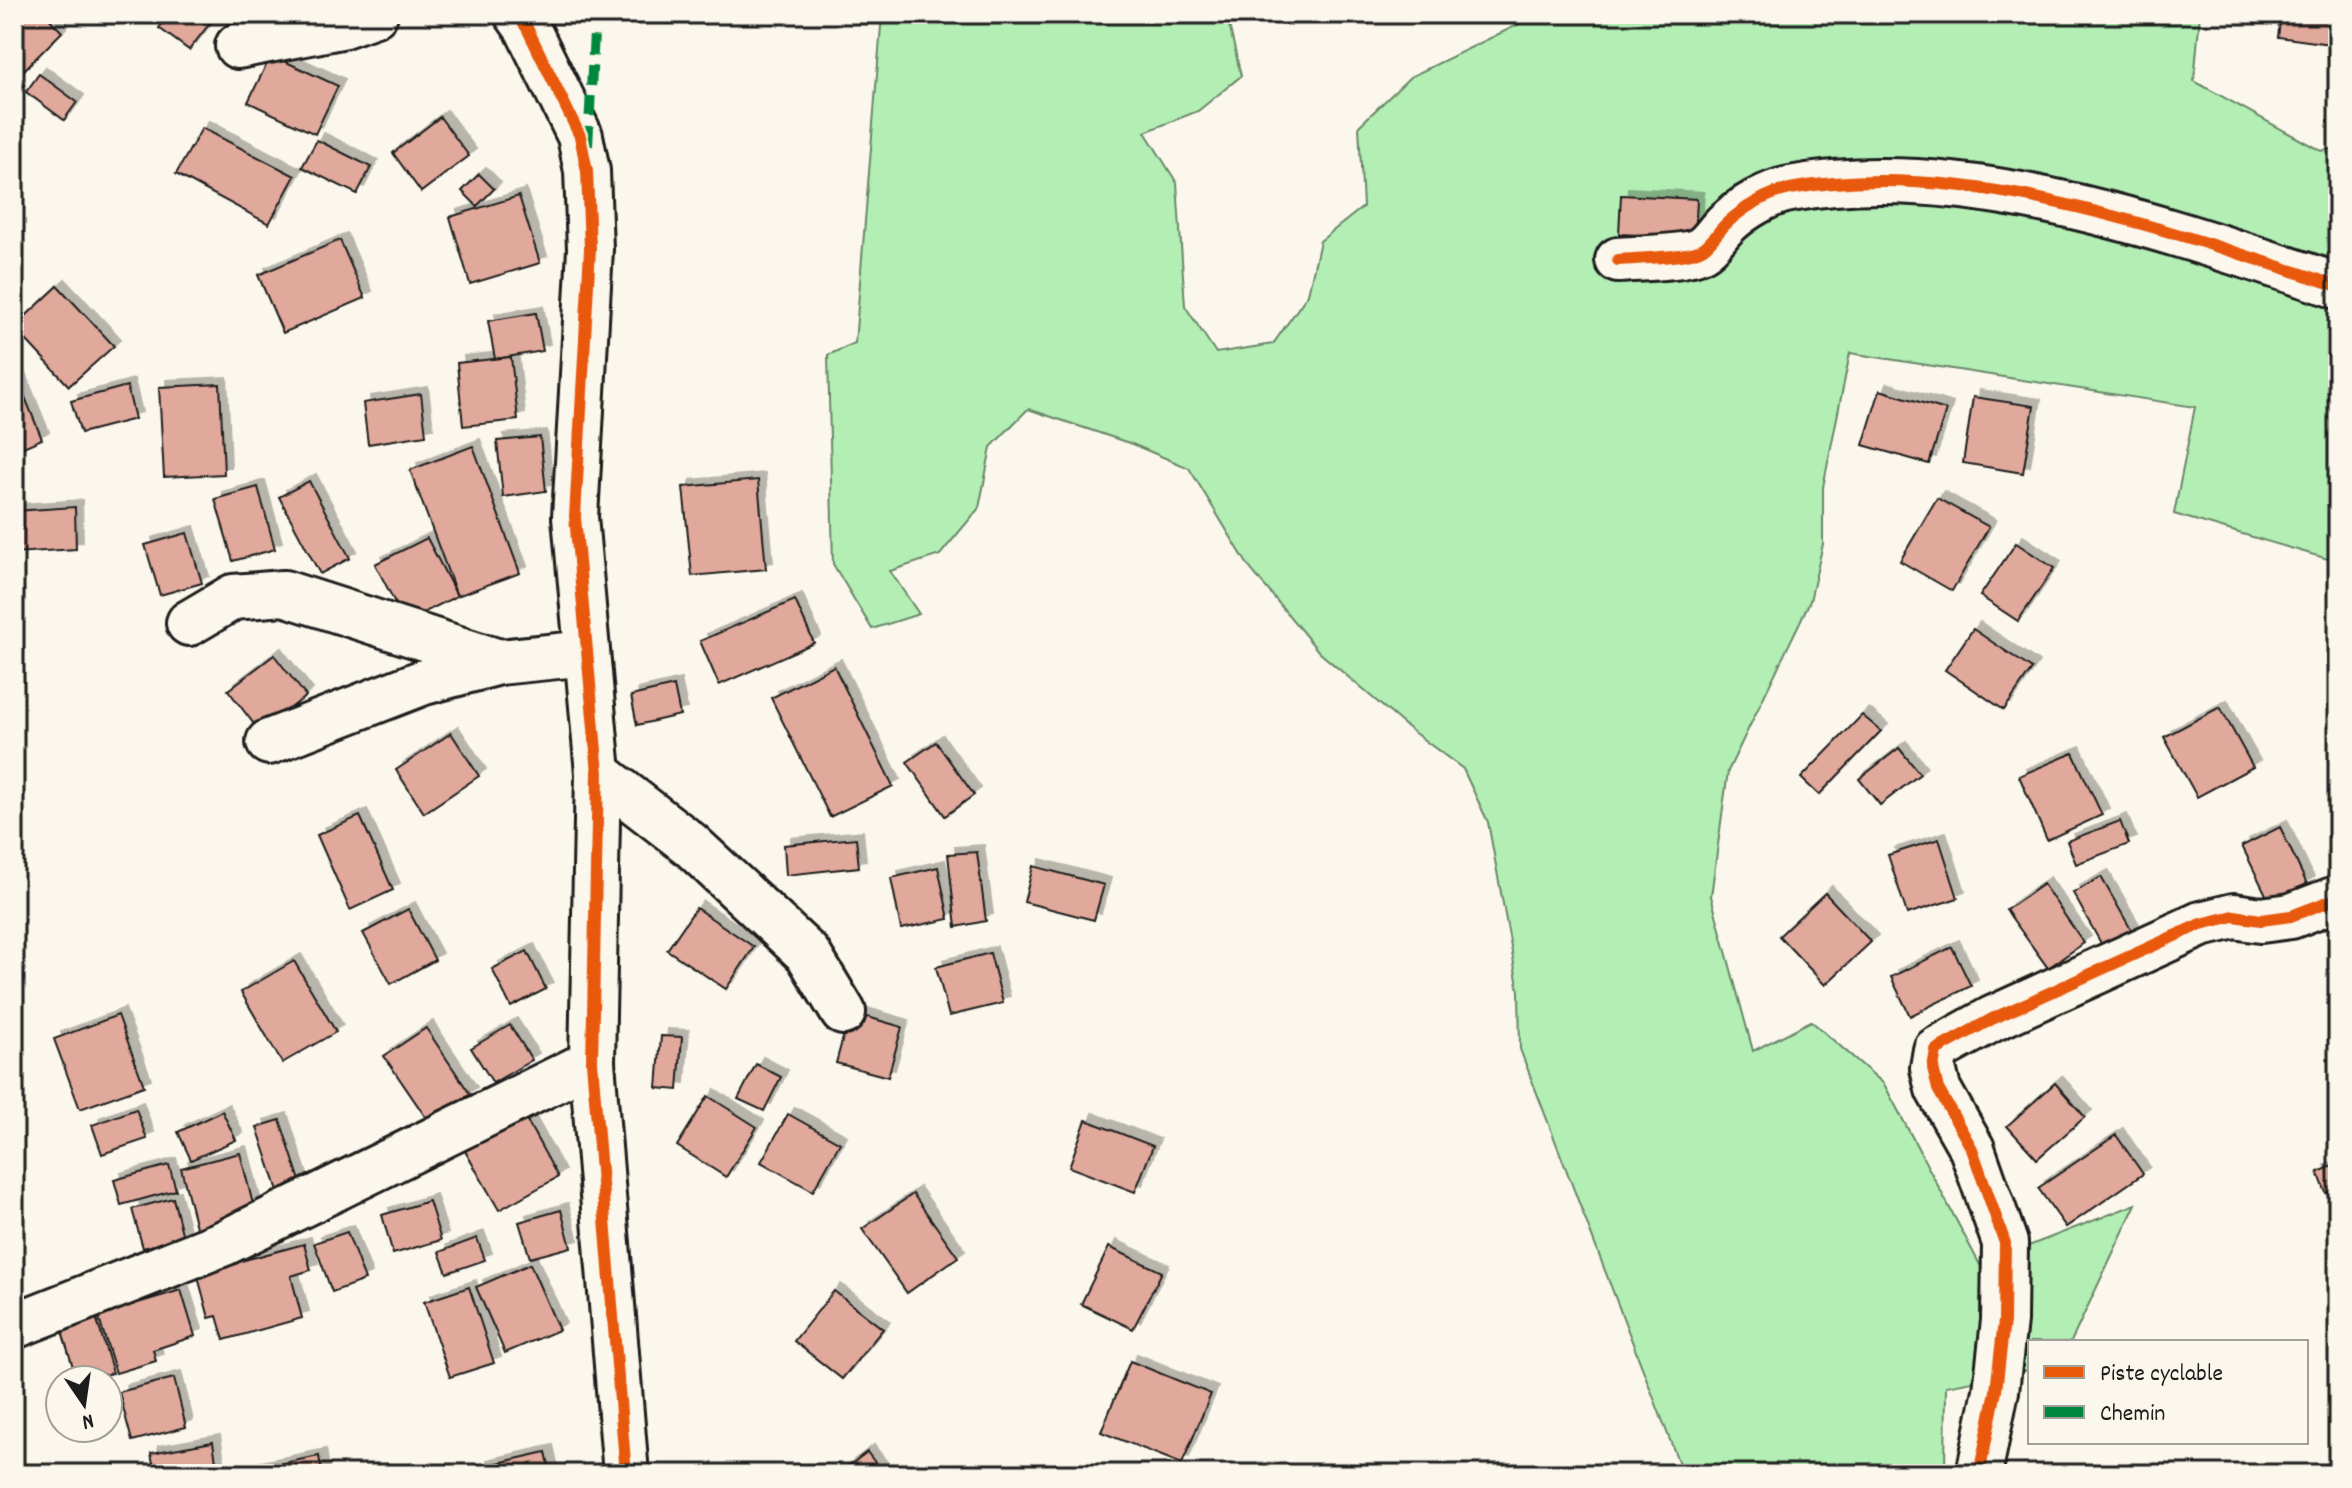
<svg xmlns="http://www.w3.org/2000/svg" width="2352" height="1488" viewBox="0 0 2352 1488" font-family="Dekko,sans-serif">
	<defs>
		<filter id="shadow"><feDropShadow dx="7" dy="-7" stdDeviation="0" flood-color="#0004"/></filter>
	</defs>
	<rect width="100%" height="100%" fill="#fbf7ec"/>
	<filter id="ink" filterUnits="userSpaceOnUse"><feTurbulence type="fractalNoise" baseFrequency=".0125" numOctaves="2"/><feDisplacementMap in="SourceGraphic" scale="16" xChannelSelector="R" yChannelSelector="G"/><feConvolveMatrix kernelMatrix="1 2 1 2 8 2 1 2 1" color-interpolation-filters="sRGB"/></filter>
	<g filter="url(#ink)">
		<polygon fill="#b3efb4" stroke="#688668" stroke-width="2" points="882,14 1227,16 1241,76 1198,111 1145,132 1177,183 1185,306 1216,353 1273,344 1308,294 1320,241 1363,207 1359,126 1410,77 1540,14 2200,14 2194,81 2321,151 2338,147 2338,562 2174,514 2195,407 1850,353 1823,487 1823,544 1810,601 1728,771 1711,896 1753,1051 1811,1021 1884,1084 1980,1265 2136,1204 2071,1342 2030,1342 2030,1370 1946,1386 1945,1474 1683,1474 1520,1049 1519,991 1488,822 1463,769 1408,728 1319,652 1249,567 1189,468 1132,444 1028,409 991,447 979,508 940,555 890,571 919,614 872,629 833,564 828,355 855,343"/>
		<g fill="#e1a99b" stroke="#1c1c1c" stroke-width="2" filter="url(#shadow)">
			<polygon points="14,14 45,14 62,32 15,79"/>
			<polygon points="170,14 217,14 189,50 159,28"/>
			<polygon points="2281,14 2338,14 2338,45 2278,37"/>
			<polygon points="271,55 338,86 315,134 248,102"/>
			<polygon points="39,74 77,102 64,120 26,92"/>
			<polygon points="440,117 469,156 421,192 393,153"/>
			<polygon points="202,128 295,176 269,224 176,174"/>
			<polygon points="317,140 371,167 357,194 302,167"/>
			<polygon points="479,174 494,189 477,206 462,191"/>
			<polygon points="1621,195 1697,199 1695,238 1619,234"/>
			<polygon points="519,196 540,263 470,284 450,217"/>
			<polygon points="340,240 365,298 283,333 258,275"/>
			<polygon points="58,286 114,346 69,386 14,327"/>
			<polygon points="536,313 543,351 495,359 488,321"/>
			<polygon points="511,357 518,420 463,426 457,363"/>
			<polygon points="18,380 42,439 14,451 14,382"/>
			<polygon points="220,384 224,474 164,477 159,387"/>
			<polygon points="127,386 135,419 81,433 71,401"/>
			<polygon points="1880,390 1946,410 1929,464 1863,445"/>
			<polygon points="421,394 426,435 368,444 363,403"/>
			<polygon points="1973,397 2034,406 2023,473 1963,463"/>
			<polygon points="540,437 546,491 503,497 497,441"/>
			<polygon points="473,446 520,573 457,596 410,470"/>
			<polygon points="758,480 766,569 692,576 683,487"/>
			<polygon points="309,481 350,558 320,574 279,497"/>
			<polygon points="258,487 275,549 233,561 215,499"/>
			<polygon points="1937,498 1989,527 1952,591 1900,561"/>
			<polygon points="75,507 76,549 14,553 14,511"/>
			<polygon points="187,533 202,583 160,595 145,545"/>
			<polygon points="427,538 457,596 405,622 375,564"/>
			<polygon points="2016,543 2054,568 2018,621 1980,596"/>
			<polygon points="795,600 814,643 719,685 700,641"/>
			<polygon points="1973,629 2032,669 2004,710 1945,670"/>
			<polygon points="274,655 306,696 260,732 228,690"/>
			<polygon points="834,666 893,786 830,817 771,698"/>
			<polygon points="674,686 680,715 637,725 631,696"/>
			<polygon points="2220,707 2253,767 2197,797 2164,737"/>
			<polygon points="1862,715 1881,731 1819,795 1801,778"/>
			<polygon points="451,733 479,776 424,813 396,770"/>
			<polygon points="936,742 974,795 945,816 907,762"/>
			<polygon points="1899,748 1920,774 1880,805 1859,779"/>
			<polygon points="2073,753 2102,815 2047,840 2019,776"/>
			<polygon points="360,816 393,890 350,910 317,835"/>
			<polygon points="2120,821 2129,844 2076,864 2067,841"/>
			<polygon points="2280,827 2307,884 2270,903 2242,846"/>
			<polygon points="856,838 859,867 786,875 784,845"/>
			<polygon points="1939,839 1958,898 1907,914 1888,855"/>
			<polygon points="977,852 986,921 956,927 948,854"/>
			<polygon points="1033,866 1104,885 1094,920 1024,902"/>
			<polygon points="938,867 949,919 901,929 891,878"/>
			<polygon points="2101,877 2132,931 2103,947 2073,893"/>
			<polygon points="2043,884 2084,943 2048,968 2006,910"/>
			<polygon points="1825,893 1871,942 1825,985 1779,936"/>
			<polygon points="696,908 754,947 726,989 667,950"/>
			<polygon points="408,909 435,960 391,984 363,933"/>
			<polygon points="1952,947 1971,986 1910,1016 1891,977"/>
			<polygon points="527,951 546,989 511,1007 492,969"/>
			<polygon points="990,953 1003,1003 949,1016 936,967"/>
			<polygon points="294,961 336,1032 282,1063 241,992"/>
			<polygon points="850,1012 902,1027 888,1077 836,1063"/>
			<polygon points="118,1015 144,1086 80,1109 54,1039"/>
			<polygon points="510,1025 532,1060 493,1083 471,1048"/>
			<polygon points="426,1028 470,1094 429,1122 384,1056"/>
			<polygon points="661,1036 682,1037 678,1090 657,1088"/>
			<polygon points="756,1064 781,1077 764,1111 738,1099"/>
			<polygon points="2055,1083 2085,1117 2037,1159 2007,1126"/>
			<polygon points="708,1096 757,1127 726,1177 677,1146"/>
			<polygon points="136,1109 147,1139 102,1154 92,1125"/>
			<polygon points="222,1111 236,1140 191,1160 178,1132"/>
			<polygon points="788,1114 840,1143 813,1191 761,1162"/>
			<polygon points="525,1117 558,1177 499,1210 465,1151"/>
			<polygon points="280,1120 305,1196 282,1203 257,1127"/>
			<polygon points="1086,1120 1153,1146 1135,1192 1069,1167"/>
			<polygon points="2116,1135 2143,1174 2066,1227 2038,1188"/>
			<polygon points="240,1153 256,1216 197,1231 181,1168"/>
			<polygon points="2338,1164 2338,1188 2326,1193 2318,1172"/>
			<polygon points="169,1165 176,1190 121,1205 114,1180"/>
			<polygon points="913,1194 958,1257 907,1293 862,1229"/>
			<polygon points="173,1198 183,1237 143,1248 132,1209"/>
			<polygon points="429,1201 441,1240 393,1254 382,1215"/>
			<polygon points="561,1210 571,1247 530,1258 519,1222"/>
			<polygon points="347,1232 365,1280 332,1292 314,1243"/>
			<polygon points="477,1238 485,1260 447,1273 439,1252"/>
			<polygon points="304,1244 311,1270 291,1276 302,1318 224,1340 217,1316 209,1318 197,1273"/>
			<polygon points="1109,1247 1162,1272 1133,1329 1081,1304"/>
			<polygon points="530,1264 559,1330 505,1353 476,1287"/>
			<polygon points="469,1287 494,1363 450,1377 424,1302"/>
			<polygon points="181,1290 195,1336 153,1350 156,1361 116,1373 98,1315"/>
			<polygon points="834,1291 883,1329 842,1379 794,1341"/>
			<polygon points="96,1317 113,1373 77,1380 61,1328"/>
			<polygon points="1130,1361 1211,1394 1182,1464 1101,1432"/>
			<polygon points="174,1378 186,1427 132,1441 119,1392"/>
			<polygon points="213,1442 218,1474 155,1474 151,1453"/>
			<polygon points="546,1452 551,1474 481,1474 480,1467"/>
			<polygon points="867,1452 884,1474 838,1474"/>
			<polygon points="319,1456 322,1474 240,1474 239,1472"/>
		</g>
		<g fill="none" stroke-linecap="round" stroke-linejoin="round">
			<defs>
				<g id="minor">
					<polyline points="517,14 527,28 580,136 587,171 590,249 575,517 598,773 592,1062 626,1474"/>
					<polyline points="238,46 341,26 375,14"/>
					<path d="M 1618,260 C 1637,258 1688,258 1702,249 C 1712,243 1718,231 1727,223 C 1743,208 1768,193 1790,189 C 1965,156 2173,232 2338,286"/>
					<polyline points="189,623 233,597 284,593 499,662"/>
					<polyline points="269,742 424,682 499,662 587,653"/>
					<polyline points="598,773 690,844 779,927 808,954 843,1012"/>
					<polyline points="14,1326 224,1243 592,1062"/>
					<polyline points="1979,1474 1996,1391 2004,1321 2005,1243 1972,1149 1938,1089 1933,1068 1936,1050 1992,1019 2201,924 2234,916 2261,920 2291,916 2338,898"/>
				</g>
			</defs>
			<use href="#minor" stroke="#1c1c1c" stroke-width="50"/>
			<use href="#minor" stroke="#fbf7ec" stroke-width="44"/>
			<polyline stroke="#00873e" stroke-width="10" stroke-dasharray="20 10" stroke-linecap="butt" points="588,146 595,14"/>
			<defs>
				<g id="cycleway">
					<polyline points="517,14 527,28 580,136 587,171 590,249 575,517 598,773 592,1062 626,1474"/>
					<path d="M 1618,260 C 1637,258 1688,258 1702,249 C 1712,243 1718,231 1727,223 C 1743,208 1768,193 1790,189 C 1965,156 2173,232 2338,286"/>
					<polyline points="1979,1474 1996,1391 2004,1321 2005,1243 1972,1149 1938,1089 1933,1068 1936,1050 1992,1019 2201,924 2234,916 2261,920 2291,916 2338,898"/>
				</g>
			</defs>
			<use href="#cycleway" stroke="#fbf7ec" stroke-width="17"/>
			<use href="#cycleway" stroke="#e8590c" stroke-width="12"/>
		</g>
	</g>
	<rect width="2352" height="1488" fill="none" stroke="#fbf7ec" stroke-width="48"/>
	<rect x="24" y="24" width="2304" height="1440" fill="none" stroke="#1c1c1c" stroke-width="3" filter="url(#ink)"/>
	<rect x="2028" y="1340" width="280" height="104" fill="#fbf7ec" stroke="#a29f99" stroke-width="2"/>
	<rect x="2044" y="1366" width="40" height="12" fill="#e8590c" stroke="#a29f99" stroke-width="2"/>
	<text x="2100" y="1380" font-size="24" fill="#1c1c1c">Piste cyclable</text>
	<rect x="2044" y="1406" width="40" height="12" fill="#00873e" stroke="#a29f99" stroke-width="2"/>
	<text x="2100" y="1420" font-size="24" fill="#1c1c1c">Chemin</text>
	<g transform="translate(84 1404) rotate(167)"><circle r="38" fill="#fbf7ec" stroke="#a29f99" stroke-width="2"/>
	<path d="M0-6L14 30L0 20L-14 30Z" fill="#1c1c1c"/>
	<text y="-12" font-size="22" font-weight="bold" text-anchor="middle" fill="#1c1c1c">N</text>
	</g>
</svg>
